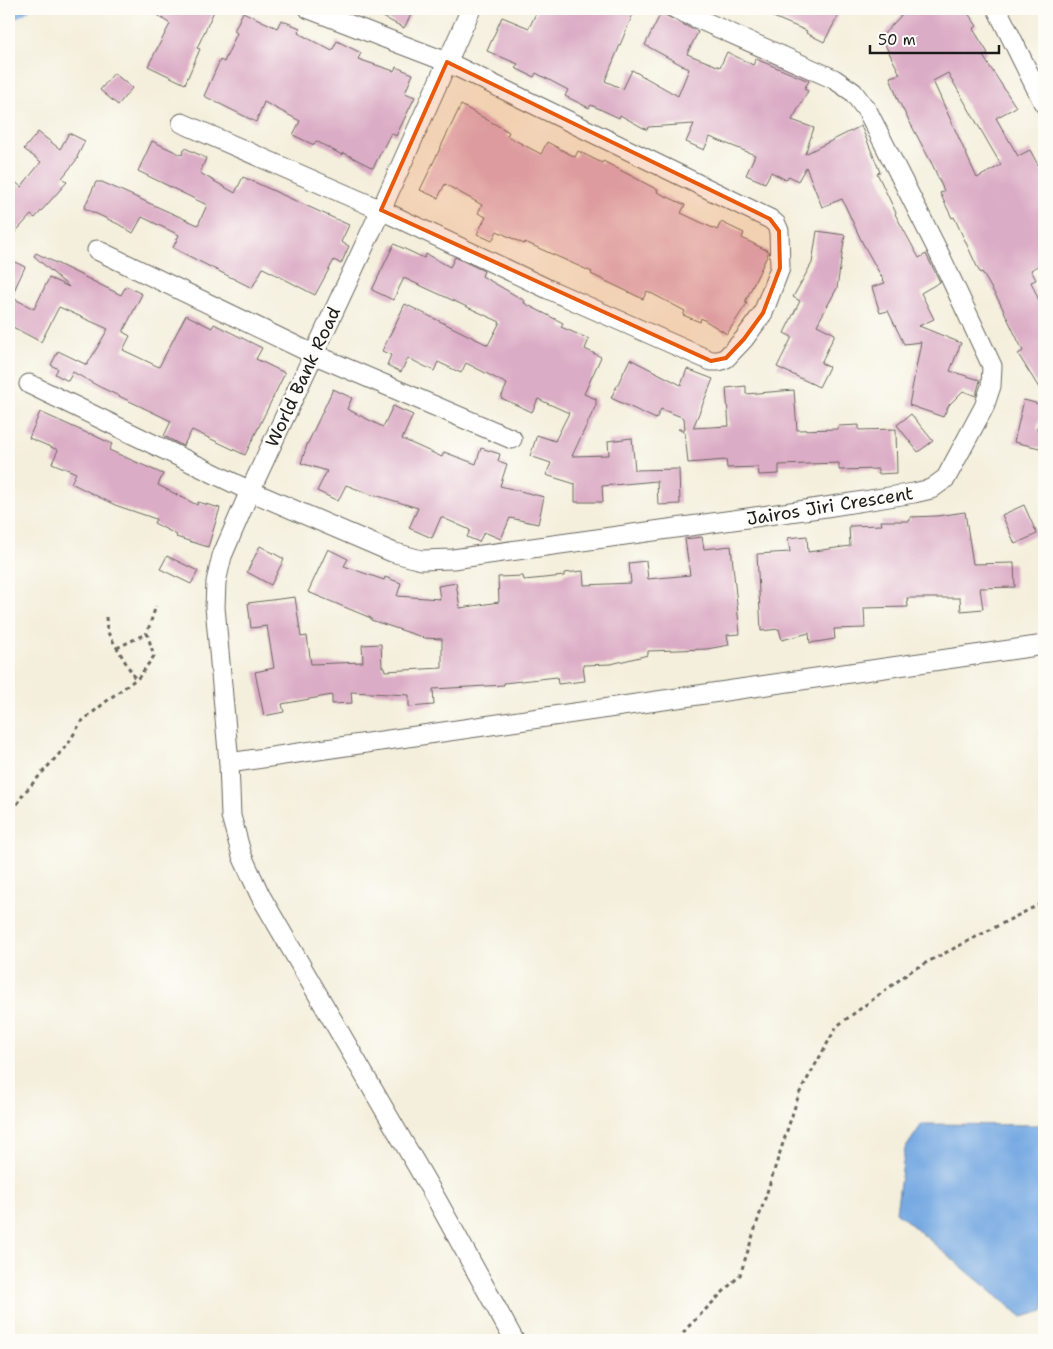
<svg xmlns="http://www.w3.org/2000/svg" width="1053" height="1349" viewBox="0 0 1053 1349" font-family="'Shantell Sans',sans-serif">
	<rect width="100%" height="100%" fill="#fdfcf7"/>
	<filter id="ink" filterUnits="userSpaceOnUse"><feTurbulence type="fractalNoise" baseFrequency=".02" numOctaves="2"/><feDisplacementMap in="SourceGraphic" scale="10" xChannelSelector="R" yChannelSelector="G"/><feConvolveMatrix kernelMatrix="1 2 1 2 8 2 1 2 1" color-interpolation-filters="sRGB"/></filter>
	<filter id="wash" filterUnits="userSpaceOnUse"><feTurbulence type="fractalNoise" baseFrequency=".0096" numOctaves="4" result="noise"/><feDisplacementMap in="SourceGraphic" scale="20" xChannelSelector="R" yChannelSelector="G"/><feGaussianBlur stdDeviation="1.12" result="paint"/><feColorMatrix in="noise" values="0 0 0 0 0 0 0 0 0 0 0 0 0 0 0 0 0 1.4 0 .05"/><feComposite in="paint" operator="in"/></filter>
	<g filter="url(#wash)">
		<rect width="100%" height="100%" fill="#f4efdc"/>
		<polygon fill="#76a9e2" stroke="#49627f" points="922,1124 1044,1125 1044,1311 1022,1317 896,1212 905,1149"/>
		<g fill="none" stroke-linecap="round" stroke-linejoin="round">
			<polyline stroke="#76a9e2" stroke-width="5" points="9,20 27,9"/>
		</g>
		<g id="blocks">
			<g fill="#dbacc5" fill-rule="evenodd">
				<polygon points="149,9 215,9 197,48 200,49 185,84 148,66 170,24"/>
				<polygon points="368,9 414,9 404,28"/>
				<polygon points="538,9 635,9 605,81 623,89 632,70 678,96 689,69 645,45 661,13 698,32 687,54 720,67 727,52 753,65 756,59 809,81 804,89 808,91 792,120 814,128 805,154 861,126 880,172 877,173 896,213 895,214 919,258 926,254 940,282 921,293 934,319 919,326 961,343 950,371 980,380 976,396 963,391 949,405 943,417 909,405 921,342 904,344 888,311 880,313 872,287 885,283 862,242 842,199 822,207 806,167 798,181 789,176 786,180 771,172 765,183 746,175 755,155 710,137 704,150 686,142 694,124 648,127 647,130 620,115 619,118 591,105 589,108 565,96 568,90 536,73 534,77 515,68 518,64 487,51 502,17 529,28"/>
				<polygon points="754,9 842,9 824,42 806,33 807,31"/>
				<path d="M 907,9 L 965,9 L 977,26 L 973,29 L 988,53 L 983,56 L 1016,107 L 996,118 L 1018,156 L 1030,150 L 1044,176 L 1044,262 L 1031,270 L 1036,280 L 1031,282 L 1044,312 L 1044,396 L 1018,354 L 1023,351 L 1000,303 L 982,272 L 980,273 L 954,217 L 952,218 L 940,193 L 944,191 L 933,166 L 898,100 L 890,77 L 900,74 L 881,37 ZM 948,73 L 1001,165 L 977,178 L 933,81 Z"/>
				<polygon points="243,12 277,28 281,20 300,28 298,33 332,51 337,41 361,53 358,59 394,71 396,67 413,74 405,93 415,97 396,136 391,133 373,168 344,153 342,155 316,141 314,145 293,135 300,121 264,102 256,122 204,96 220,60 224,62 237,33 234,31"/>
				<polygon points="114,73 132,88 118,105 100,90"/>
				<polygon points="461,105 509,132 507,136 541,154 547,142 575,157 578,151 602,163 603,161 658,190 657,192 685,205 681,213 717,230 721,222 744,233 742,238 768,251 768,254 745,302 747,303 727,334 701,318 700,322 683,315 685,311 647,291 643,299 591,274 592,272 525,242 524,244 497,231 492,241 477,234 486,217 478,213 482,205 445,184 438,198 420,190"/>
				<polygon points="38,132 60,149 69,133 85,141 77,157 78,158 62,178 67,182 35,218 31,215 9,239 9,176 21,187 41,162 24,149"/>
				<polygon points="152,141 182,155 185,148 206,158 200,173 235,193 243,177 349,225 341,242 349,246 341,264 334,260 315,295 263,268 252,288 173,248 179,235 142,217 133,233 118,224 84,208 96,182 102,182 198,225 207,205 138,171"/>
				<polygon points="817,231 845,235 837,288 817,325 835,334 821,363 829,367 819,387 777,367 792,337 784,333 800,301 793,297 812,263"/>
				<polygon points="394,244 424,258 426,254 450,267 455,257 484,271 482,276 525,301 524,303 563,323 561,327 589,339 585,349 601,357 584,394 596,399 596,405 572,456 609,455 608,441 632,438 635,470 679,469 680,504 658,505 657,481 602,486 603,502 575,502 575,484 546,475 551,463 530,456 537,435 555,441 569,413 538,399 532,412 501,398 507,384 466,363 461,373 438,362 434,371 408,358 401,372 387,365 391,355 382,351 405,304 488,345 500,322 404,278 393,300 372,290"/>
				<polygon points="36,253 121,295 126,286 142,294 123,332 130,336 123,350 159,367 186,315 212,328 214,324 262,348 256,359 285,373 245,455 192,430 183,446 164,436 171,421 98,386 73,372 68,381 55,374 58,369 51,365 58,351 87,365 108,329 59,307 41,342 9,325 9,259 25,267 11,297 34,309 49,278 69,287 34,256"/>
				<polygon points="630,359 681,385 687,369 713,379 693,428 729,426 726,388 746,386 746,394 794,390 797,430 838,429 838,426 859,425 859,430 896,429 897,473 878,474 878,469 839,470 839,463 779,465 779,474 759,475 758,467 727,468 726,460 688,463 685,433 678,429 685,429 684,418 661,409 656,419 611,398"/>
				<polygon points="333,389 352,398 347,409 383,427 393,406 413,415 402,439 442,457 444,452 476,464 481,448 500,454 498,461 507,464 500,486 544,497 538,524 510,518 501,539 484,532 479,542 467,537 470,530 441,517 432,538 409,528 418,508 375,495 375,496 346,485 338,501 317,491 327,471 301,463 307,445"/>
				<polygon points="1024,400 1043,405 1037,429 1044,430 1044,449 1014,442"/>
				<polygon points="40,412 89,434 89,433 112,444 109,450 163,474 158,485 197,505 198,502 220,508 208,547 176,537 177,535 154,523 156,519 115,505 71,483 76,473 52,463 58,450 29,438"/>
				<polygon points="911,414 933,441 918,452 897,425"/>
				<polygon points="1024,505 1037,534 1015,544 1002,515"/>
				<polygon points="965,512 973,564 1014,563 1015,587 980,588 983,609 961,611 960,598 907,598 908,607 864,608 865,628 834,629 835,639 810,643 809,633 782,640 779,629 761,631 757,554 790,552 788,538 807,536 808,552 850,546 849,526 882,525 881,521 910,521 910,517 937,516"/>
				<polygon points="702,537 704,549 731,546 740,634 727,635 729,645 707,649 648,651 648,655 611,664 583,665 585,681 558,684 557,677 504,683 504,685 433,689 434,705 409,707 409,695 351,692 352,703 332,704 332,695 282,704 284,712 264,716 255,672 274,668 267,626 251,628 248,603 295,597 301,637 307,636 311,664 363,662 362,645 381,644 382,667 384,667 385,671 442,668 442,639 425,638 371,620 371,618 308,592 328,549 348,559 344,566 384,580 385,577 401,583 397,596 440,599 438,586 456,583 460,608 499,602 498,577 523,576 524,580 564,576 564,573 583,571 584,585 631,583 629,563 646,561 648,579 690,575 685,539"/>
				<polygon points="260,546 284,559 271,585 247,572"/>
				<polygon points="167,556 198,571 191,584 160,569"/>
			</g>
		</g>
	</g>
	<g filter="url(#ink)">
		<use href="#blocks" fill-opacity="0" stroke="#68665f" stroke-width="1"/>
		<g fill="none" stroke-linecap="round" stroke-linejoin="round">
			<defs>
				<g id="street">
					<polyline points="471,9 381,210 250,491 222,556 216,582 215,607 229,763 231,816 242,856 260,895 438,1202 514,1340"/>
					<polyline points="997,9 1044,104"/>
					<polyline points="182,123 381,210 548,289 711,361 719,361 726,358 744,339 763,313 780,268 779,231 776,224 770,219 447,62 309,9"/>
					<polyline points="97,250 313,354 512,439"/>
					<polyline points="29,384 250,491 392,552 421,560 453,559 826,507 914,493 931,489 946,478 984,407 991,386 992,366 937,249 868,112 853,92 834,79 676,9"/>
					<polyline points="229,763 1044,645"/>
				</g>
			</defs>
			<use href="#street" stroke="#68665f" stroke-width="21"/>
			<g stroke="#68665f" stroke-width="3" stroke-dasharray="4 4" stroke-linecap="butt">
				<polyline points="106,617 107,631 136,680"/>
				<polyline points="117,648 147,633"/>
				<polyline points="9,818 24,793 68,744 81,722 113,696 139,677 154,656 147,633 156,606"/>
				<polyline points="679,1340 686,1329 740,1275 799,1094 837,1026 914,969 1044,902"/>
			</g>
			<use href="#street" stroke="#fff" stroke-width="19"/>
		</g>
	</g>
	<path fill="#e8590c" fill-opacity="0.2" stroke="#e8590c" stroke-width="4" stroke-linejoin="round" d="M 447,62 L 770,219 L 779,231 L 780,268 L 763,313 L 744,339 L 726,358 L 711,361 L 381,210 Z"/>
	<g text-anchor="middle" stroke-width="4.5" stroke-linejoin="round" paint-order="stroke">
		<g font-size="18" fill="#1c1c1c" stroke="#fdfcf7">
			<text transform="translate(303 377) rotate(-65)" y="6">World Bank Road</text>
			<text transform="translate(830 506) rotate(-9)" y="6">Jairos Jiri Crescent</text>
		</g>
	</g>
	<rect width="1053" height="1349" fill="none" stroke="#fdfcf7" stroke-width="30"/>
	<path d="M870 45v8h129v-8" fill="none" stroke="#1c1c1c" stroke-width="2.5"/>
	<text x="878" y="45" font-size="15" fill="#1c1c1c" stroke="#fdfcf7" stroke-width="4" paint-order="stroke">50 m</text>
</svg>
